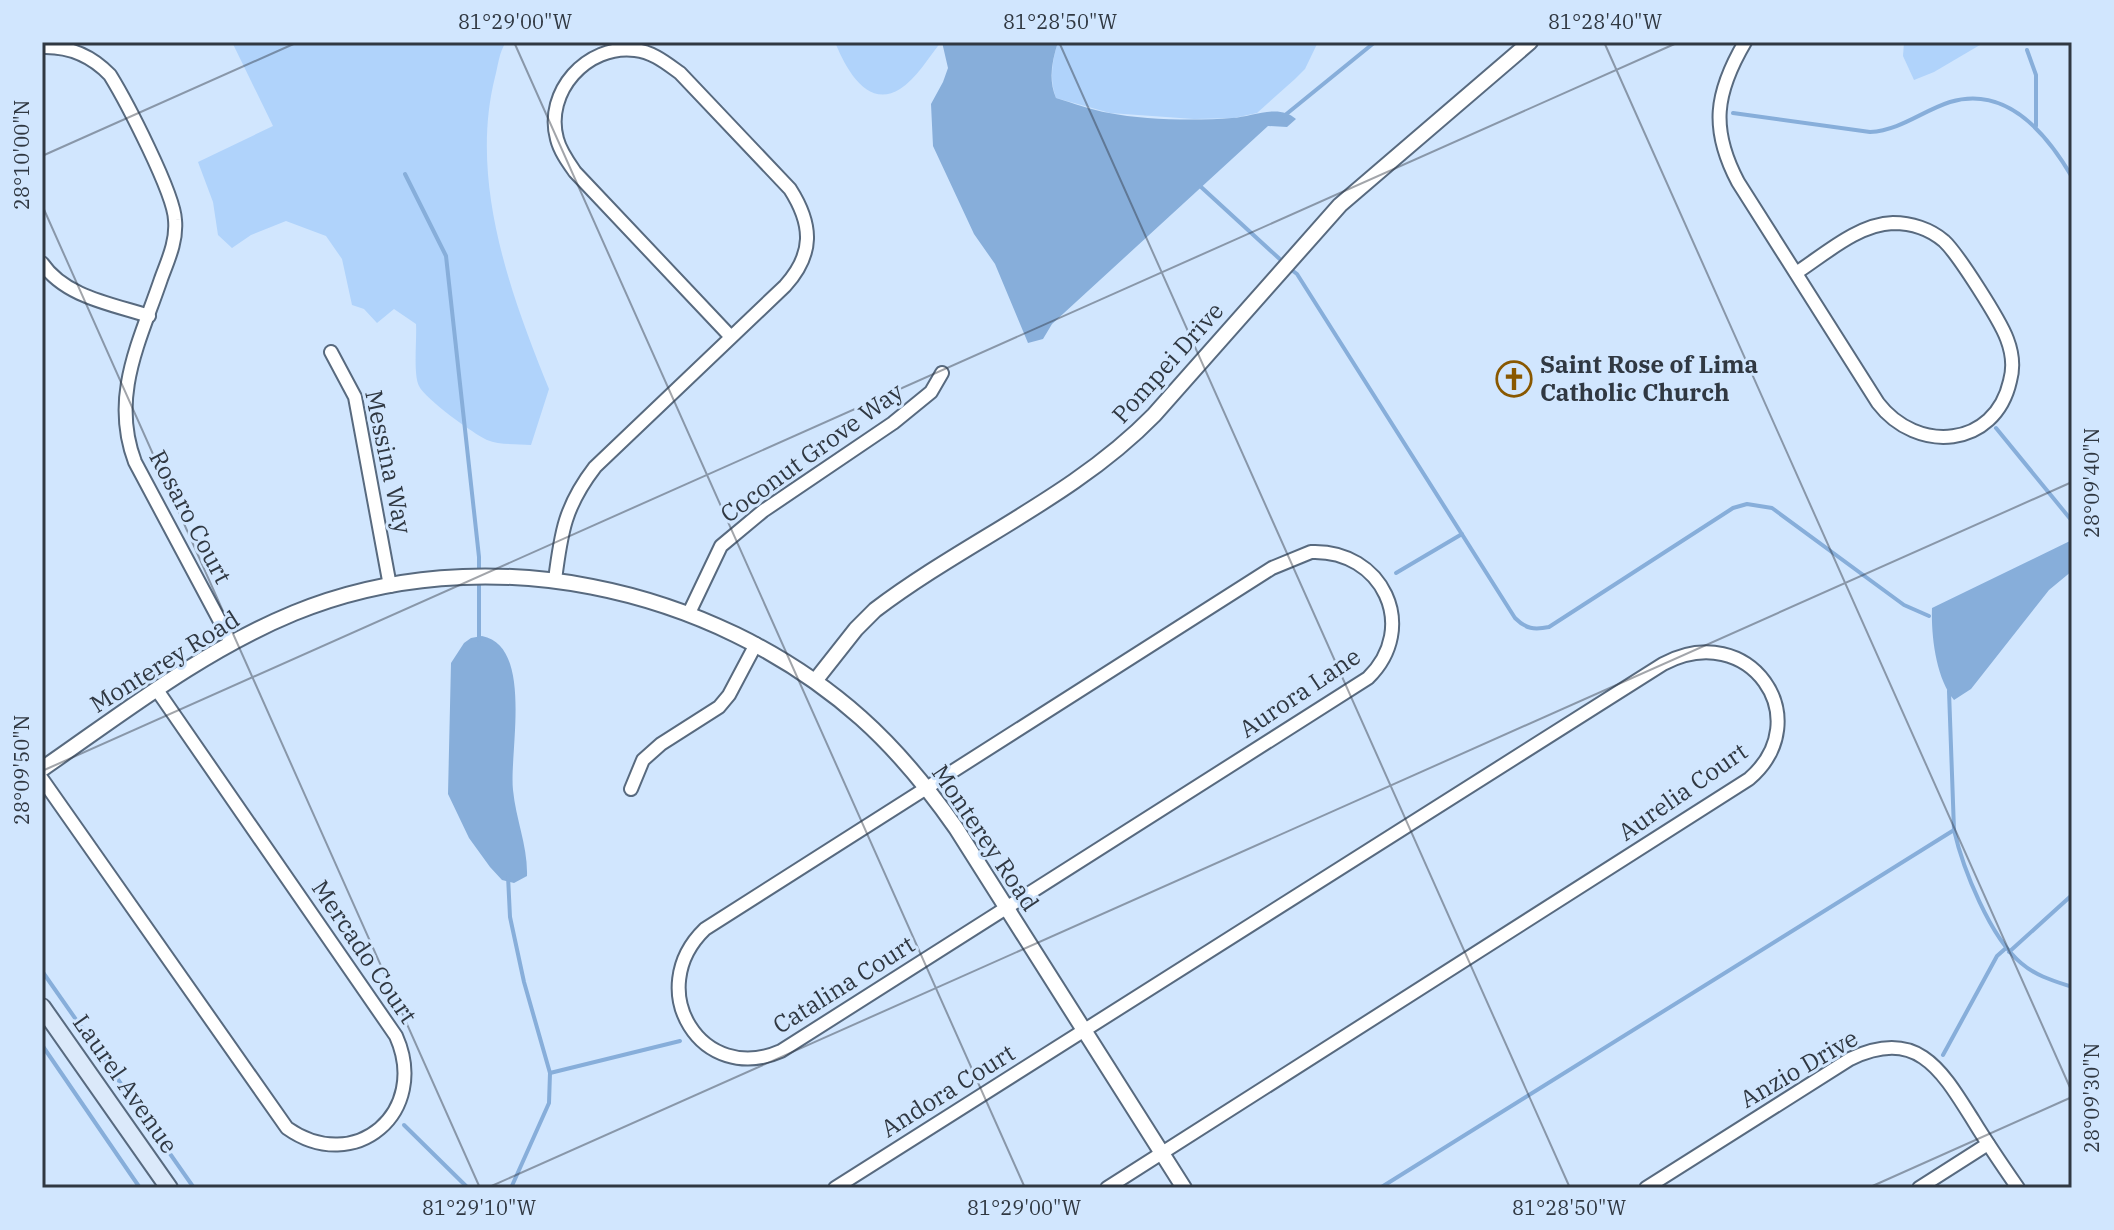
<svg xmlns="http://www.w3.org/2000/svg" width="2114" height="1230" viewBox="0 0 2114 1230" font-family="'IBM Plex Serif',serif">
	<rect width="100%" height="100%" fill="#d1e6fe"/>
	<g fill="#b0d3fb">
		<path d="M 232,42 L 506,42 C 499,52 498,66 495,77 C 469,181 510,293 549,389 L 531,445 C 517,444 499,445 487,440 C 474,434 425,399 419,386 C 413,374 417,340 416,324 L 394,309 L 377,323 L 364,309 L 352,305 L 342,259 L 326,236 L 286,221 L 251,235 L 232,248 L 218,235 L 213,202 L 198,162 L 273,126 Z"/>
		<path d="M 835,42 L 941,42 C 929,57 916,79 900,89 C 867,110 845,67 835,42 Z"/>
		<path d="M 1058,42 L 1318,42 L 1305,69 L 1295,79 L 1257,113 L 1234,118 L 1194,119 L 1110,113 L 1056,98 C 1049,79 1052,61 1058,42 Z"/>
		<polygon points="1904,42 1985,42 1934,72 1914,80 1903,56"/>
	</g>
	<g fill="#87aeda">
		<path d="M 942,42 L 1058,42 C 1052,61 1048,79 1056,98 C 1073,103 1091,110 1109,113 C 1143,120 1197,121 1232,118 C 1252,117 1279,103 1296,119 L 1287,127 L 1268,126 L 1052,324 L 1043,339 L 1028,343 L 995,264 L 974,234 L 933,146 L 931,104 L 943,82 L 948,68 Z"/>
		<path d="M 2072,540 L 2072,571 L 2049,590 L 1971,689 L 1954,700 C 1936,678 1931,636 1932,608 Z"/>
		<path d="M 482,636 C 534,646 509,752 513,790 C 516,820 528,847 527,876 L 514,883 L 502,880 L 490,867 L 469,838 L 448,794 L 451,663 L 464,643 L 471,638 Z"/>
	</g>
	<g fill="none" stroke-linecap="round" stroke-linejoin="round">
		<g stroke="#87aeda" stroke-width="4">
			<polyline points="2027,50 2036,75 2036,126"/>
			<path d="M 1733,113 L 1870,132 C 1901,130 1922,111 1950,102 C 2007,85 2047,134 2072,177"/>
			<polyline points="1284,116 1375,42"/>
			<polyline points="405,174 446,256 479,557 479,640"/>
			<polyline points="1200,186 1283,262"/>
			<path d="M 1289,268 L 1297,274 L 1515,618 C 1526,629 1534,630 1549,627 L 1733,508 L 1747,504 L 1772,508 L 1904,605 L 1929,616"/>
			<polyline points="1996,428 2072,521"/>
			<polyline points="1396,573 1462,534"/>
			<path d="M 1949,691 L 1954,830 C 1963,869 1990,937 2021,963 C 2036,976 2054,981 2072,987"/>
			<polyline points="508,876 510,917 524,982 550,1073 549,1103 511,1188"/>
			<polyline points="2009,952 2072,895"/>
			<polyline points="42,971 194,1188"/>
			<polyline points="42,1045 140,1188"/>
			<polyline points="1943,1055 1997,956 2006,948"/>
			<polyline points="550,1073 680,1041"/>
			<polyline points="404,1125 468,1188"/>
			<polyline points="1380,1188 1954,830"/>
		</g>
		<defs>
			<g id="minor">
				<path d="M 1745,42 C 1715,93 1710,129 1738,182 L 1878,403 C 1917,454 1995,448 2010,381 C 2014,367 2012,352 2007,339 C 2000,320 1958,254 1944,241 C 1930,229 1911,223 1893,223 C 1858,224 1824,255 1796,273"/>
				<path d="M 42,47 C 69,46 91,55 110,75 C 126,101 174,193 175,220 C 177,241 168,260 161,279 C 140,341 110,396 135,462 L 231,642"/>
				<path d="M 42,263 C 65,297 112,304 149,316"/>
				<polyline points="331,352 355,397 390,586"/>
				<path d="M 1311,552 C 1382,549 1420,627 1368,678 L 781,1051 C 702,1086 642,990 705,929 L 1272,568 Z"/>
				<path d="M 555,580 C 561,532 565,506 595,467 L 785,286 C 814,254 813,225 790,189 L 680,73 C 666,63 653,52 635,50 C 587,44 544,92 557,139 C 560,151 568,162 575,172 L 731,337"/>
				<polyline points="689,613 721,546 763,511 893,423 931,392 942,373"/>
				<path d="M 42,779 L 287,1128 C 355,1176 430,1112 396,1036 L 157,690"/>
				<polyline points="631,789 643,760 661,744 719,707 729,695 756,644"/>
				<path d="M 835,1188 L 1663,664 C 1749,618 1819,719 1749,779 L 1107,1188"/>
				<path d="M 1646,1188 L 1850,1059 C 1917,1027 1941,1069 1973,1120 C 1987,1143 2002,1165 2018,1188"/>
				<polyline points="1919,1188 1988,1144"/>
			</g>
			<g id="tertiary">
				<path d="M 815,681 L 856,629 L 875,610 C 966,541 1074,497 1154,415 L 1340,205 L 1530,42"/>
				<path d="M 42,769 C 123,713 202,651 294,613 C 482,536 711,585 861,718 C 898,751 928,788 956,828 L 1184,1188"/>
			</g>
			<polyline id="secondary" points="42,1007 169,1188"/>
		</defs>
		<use href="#minor" stroke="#586a7f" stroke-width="16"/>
		<use href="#tertiary" stroke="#586a7f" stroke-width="18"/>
		<use href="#secondary" stroke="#586a7f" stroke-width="20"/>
		<use href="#minor" stroke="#fff" stroke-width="12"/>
		<use href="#tertiary" stroke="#fff" stroke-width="14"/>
		<use href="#secondary" stroke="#dbe9fa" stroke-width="16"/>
	</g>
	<path fill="none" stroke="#303842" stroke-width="2" stroke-opacity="0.45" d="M 514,42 L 1025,1188M 1059,42 L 1570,1188M 1604,42 L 2072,1092M 42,156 L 298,42M 42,205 L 480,1188M 42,771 L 1679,42M 487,1188 L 2072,482M 1868,1188 L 2072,1097"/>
	<defs>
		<symbol id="church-ring" viewBox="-11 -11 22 22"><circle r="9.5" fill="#d1e6fe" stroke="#895800" stroke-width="1.5"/><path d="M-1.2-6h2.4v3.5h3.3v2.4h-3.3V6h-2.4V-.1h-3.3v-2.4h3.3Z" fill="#895800"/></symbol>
	</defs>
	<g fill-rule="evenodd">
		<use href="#church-ring" x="1494" y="359" width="40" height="40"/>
	</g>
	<g text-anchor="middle" stroke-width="6" stroke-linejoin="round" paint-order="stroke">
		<g font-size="24" fill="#303842" stroke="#d1e6fe">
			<text transform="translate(1168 363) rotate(-48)" y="8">Pompei Drive</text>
			<text transform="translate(812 453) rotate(-36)" y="8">Coconut Grove Way</text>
			<text transform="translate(388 462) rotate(78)" y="8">Messina Way</text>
			<text transform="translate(190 517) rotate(62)" y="8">Rosaro Court</text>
			<text transform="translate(165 662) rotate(-32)" y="8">Monterey Road</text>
			<text transform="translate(1300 693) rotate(-34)" y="8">Aurora Lane</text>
			<text transform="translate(1683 792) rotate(-35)" y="8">Aurelia Court</text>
			<text transform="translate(985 838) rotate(56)" y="8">Monterey Road</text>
			<text transform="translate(364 952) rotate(56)" y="8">Mercado Court</text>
			<text transform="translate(844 985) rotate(-32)" y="8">Catalina Court</text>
			<text transform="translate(1799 1069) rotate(-30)" y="8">Anzio Drive</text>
			<text transform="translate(125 1084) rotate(55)" y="8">Laurel Avenue</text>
			<text transform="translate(948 1091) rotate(-32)" y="8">Andora Court</text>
		</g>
		<g font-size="24" font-weight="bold" fill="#303842" stroke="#d1e6fe" text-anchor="start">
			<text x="1540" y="373">Saint Rose of Lima<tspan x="1540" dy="28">Catholic Church</tspan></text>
		</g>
	</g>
	<rect width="2114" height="1230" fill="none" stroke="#d1e6fe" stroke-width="88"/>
	<rect x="44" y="44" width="2026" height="1142" fill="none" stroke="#303842" stroke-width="3"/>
	<g font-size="20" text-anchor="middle" fill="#303842">
		<text x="515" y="29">81°29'00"W</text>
		<text x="1060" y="29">81°28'50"W</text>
		<text x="1605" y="29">81°28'40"W</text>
		<text transform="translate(22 155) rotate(-90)" y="7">28°10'00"N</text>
		<text transform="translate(2092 483) rotate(-90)" y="7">28°09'40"N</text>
		<text transform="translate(22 770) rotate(-90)" y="7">28°09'50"N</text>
		<text transform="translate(2092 1098) rotate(-90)" y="7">28°09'30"N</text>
		<text x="479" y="1215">81°29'10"W</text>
		<text x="1024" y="1215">81°29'00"W</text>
		<text x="1569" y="1215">81°28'50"W</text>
	</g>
</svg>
